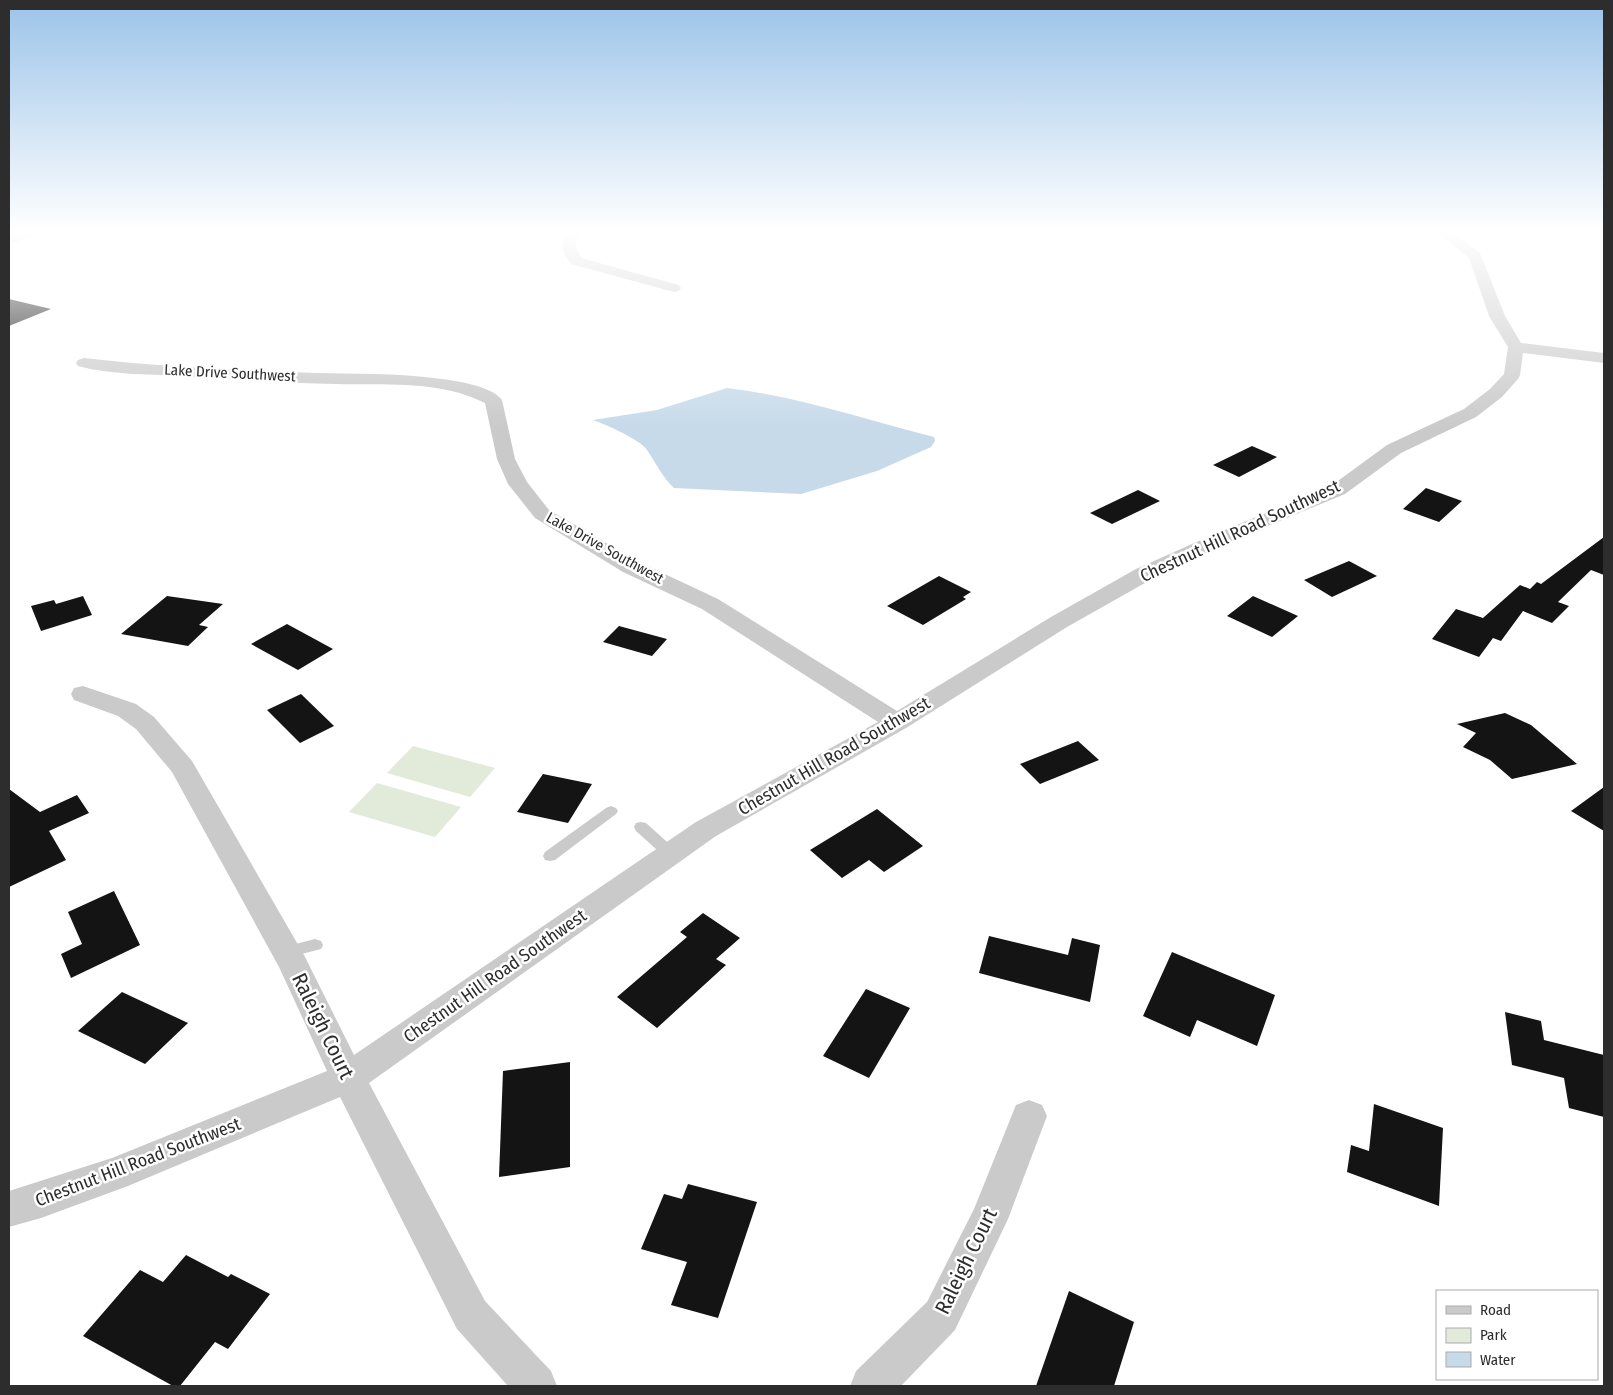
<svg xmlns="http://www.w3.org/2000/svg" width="1613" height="1395" viewBox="0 0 1613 1395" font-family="'Fira Sans Condensed',sans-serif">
	<rect width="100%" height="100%" fill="#fff"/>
	<g fill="#e2eada">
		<polygon points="413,746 495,768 470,797 387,773"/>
		<polygon points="377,783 461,807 435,837 349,812"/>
	</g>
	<path fill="#c7daea" d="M 727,388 C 796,396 867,420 934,437 L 935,441 L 931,447 L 877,471 L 801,494 L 674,488 C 662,477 656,463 647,450 C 641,440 605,424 593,420 L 657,410 Z"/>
	<g fill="#141414">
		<polygon points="9,299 51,309 9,326"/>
		<polygon points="1252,446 1277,457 1239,477 1213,465"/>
		<polygon points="1426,488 1462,501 1439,522 1403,509"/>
		<polygon points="1138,490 1160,501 1112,524 1090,513"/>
		<polygon points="1604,537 1604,575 1591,570 1558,602 1569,606 1552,623 1523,611 1501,641 1493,638 1479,657 1432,639 1456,609 1483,618 1520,585 1530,589 1537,582 1541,584"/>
		<polygon points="1349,561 1377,576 1332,597 1304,580"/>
		<polygon points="939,576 971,592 963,597 966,599 923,625 887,606"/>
		<polygon points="83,596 92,615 41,631 31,606 54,600 56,604"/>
		<polygon points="167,596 223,604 199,625 208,627 188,646 121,634"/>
		<polygon points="1253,596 1298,616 1272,637 1227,616"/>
		<polygon points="287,624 333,649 298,670 251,644"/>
		<polygon points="619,626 667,639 652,656 603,642"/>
		<polygon points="301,694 334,726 300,743 267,710"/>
		<polygon points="1505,713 1531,725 1577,764 1512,779 1490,760 1463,747 1476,733 1457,724"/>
		<polygon points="1078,741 1099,760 1040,784 1020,764"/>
		<polygon points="543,774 592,784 568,823 517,812"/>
		<polygon points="1604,787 1604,831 1571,811"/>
		<polygon points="9,789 40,812 77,795 89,813 49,831 66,860 9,887"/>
		<polygon points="877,809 923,846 884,872 869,860 842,878 810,850"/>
		<polygon points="114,891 140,945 71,978 61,954 82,944 68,912"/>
		<polygon points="703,913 740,938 716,959 726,965 657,1028 617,997 687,937 680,932"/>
		<polygon points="989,936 1068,955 1072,938 1100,945 1090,1002 979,973"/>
		<polygon points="1172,952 1275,995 1257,1046 1197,1020 1190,1037 1143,1016"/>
		<polygon points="866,989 910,1008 869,1078 823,1056"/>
		<polygon points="122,992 188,1023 145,1064 78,1031"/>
		<polygon points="1505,1012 1541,1021 1544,1040 1604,1055 1604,1117 1569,1108 1564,1078 1512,1065"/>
		<polygon points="570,1062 570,1167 499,1177 503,1071"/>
		<polygon points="1374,1104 1443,1128 1439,1206 1347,1172 1351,1145 1369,1151"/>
		<polygon points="688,1184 757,1202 718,1318 671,1305 687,1262 641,1249 664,1194 682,1199"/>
		<polygon points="186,1255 228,1277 231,1274 270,1294 228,1349 215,1342 180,1386 173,1386 83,1336 140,1270 163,1282"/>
		<polygon points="1069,1291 1134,1322 1114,1386 1036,1386"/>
	</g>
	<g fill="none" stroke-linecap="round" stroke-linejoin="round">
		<g fill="#cacaca" fill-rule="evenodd">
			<polygon points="611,806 616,808 618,811 616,814 555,860 550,861 545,860 543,856 545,852 606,808"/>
			<polygon points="641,822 646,823 676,850 678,854 676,858 671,859 666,858 636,831 634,827 636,823"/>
			<polygon points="315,939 321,941 323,945 321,949 286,958 280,956 278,952 280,948"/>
		</g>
		<g fill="#cacaca" fill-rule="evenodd">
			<polygon points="16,233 36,233 34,236 9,244 9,236"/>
			<path d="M 567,233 L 581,233 L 575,244 L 581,258 L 679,285 L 681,288 L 679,291 L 674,292 L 571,264 C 563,253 558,245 567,233 Z"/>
			<path d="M 1439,233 L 1454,233 L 1480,253 L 1505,316 L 1521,343 L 1604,353 L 1604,363 L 1523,353 L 1520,375 L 1518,379 L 1502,397 L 1476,417 L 1401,453 L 1345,494 L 1224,544 L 1152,579 L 1067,627 L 906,728 L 716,836 L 369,1083 L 485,1301 L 551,1371 L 557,1386 L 508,1386 L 457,1329 L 340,1097 L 128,1186 L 41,1218 L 9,1227 L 9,1191 L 112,1158 L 327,1071 L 279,967 L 172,772 L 136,729 L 118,716 L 74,700 L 71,694 L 74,688 L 83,686 L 136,704 L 154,717 L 192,761 L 304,955 L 354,1055 L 696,822 L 878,722 L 702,609 L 623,572 L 535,518 L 508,484 L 497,459 L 485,403 C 441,380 384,385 336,384 C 284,383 232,379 180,376 C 147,374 111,375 78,366 L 76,363 L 78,360 L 84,358 C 161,367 239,370 316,373 C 355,374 395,373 434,378 C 452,380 491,385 502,400 L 515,459 L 527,482 L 549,510 L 639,562 L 718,599 L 897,711 L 1051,617 L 1136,569 L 1210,536 L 1331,486 L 1387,445 L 1464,409 L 1490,389 L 1504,374 L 1508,347 L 1489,316 L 1469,258 Z"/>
			<polygon points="1029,1100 1042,1105 1047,1116 1008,1219 955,1330 901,1386 850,1386 856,1371 927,1302 974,1209 1016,1105"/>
		</g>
	</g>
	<linearGradient id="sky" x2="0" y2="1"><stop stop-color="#9bc3e9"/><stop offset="0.54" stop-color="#fff"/><stop offset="1" stop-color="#fff" stop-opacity="0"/></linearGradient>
	<rect width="1613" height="428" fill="url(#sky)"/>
	<g text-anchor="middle" stroke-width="5" stroke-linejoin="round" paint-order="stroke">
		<g font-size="15" fill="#2d2d2d" stroke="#fff">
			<text transform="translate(230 373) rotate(3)" y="5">Lake Drive Southwest</text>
			<text transform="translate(605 548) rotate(29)" y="5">Lake Drive Southwest</text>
		</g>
		<g font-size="18" fill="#2d2d2d" stroke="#fff">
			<text transform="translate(1240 531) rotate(-25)" y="6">Chestnut Hill Road Southwest</text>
			<text transform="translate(834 756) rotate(-30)" y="6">Chestnut Hill Road Southwest</text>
			<text transform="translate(495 976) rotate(-35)" y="6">Chestnut Hill Road Southwest</text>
			<text transform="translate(138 1162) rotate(-21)" y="6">Chestnut Hill Road Southwest</text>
		</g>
		<g font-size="21" fill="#2d2d2d" stroke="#fff">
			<text transform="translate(323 1026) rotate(64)" y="7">Raleigh Court</text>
			<text transform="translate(966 1261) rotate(-64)" y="7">Raleigh Court</text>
		</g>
	</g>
	<rect width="1613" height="1395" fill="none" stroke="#2d2d2d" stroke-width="20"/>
	<rect x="1436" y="1290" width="162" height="90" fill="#ffffff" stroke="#ababab"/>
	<rect x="1446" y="1306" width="25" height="8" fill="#cacaca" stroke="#ababab"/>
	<text x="1480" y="1315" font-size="15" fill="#2d2d2d">Road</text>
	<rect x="1446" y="1328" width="25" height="15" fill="#e2eada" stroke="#ababab"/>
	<text x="1480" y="1340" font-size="15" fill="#2d2d2d">Park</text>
	<rect x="1446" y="1352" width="25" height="15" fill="#c7daea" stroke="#ababab"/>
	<text x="1480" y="1365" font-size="15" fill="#2d2d2d">Water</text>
</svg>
